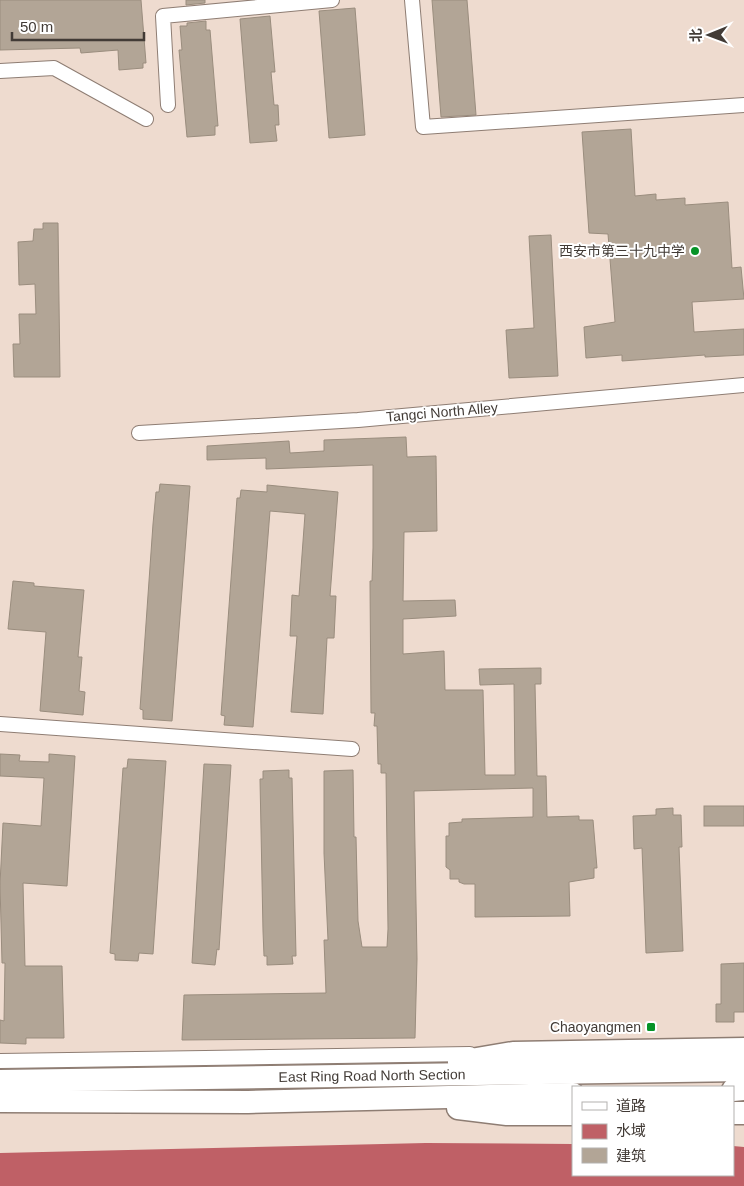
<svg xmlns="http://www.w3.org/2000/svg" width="744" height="1186" viewBox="0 0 744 1186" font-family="Arial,'Noto Sans SC',sans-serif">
	<rect width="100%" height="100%" fill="#eedbcf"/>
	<polygon fill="#bf6066" points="426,1143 573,1144 573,1175 733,1175 733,1146 744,1147 744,1186 0,1186 0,1153"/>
	<g fill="#b2a596" stroke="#9a8d7e">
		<polygon points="0,0 141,0 146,63 143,63 143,68 119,70 118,50 81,53 80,48 0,50"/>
		<polygon points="186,0 205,0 205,3 186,5"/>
		<polygon points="432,0 467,0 476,115 441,117"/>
		<polygon points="355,8 365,135 329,138 319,11"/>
		<polygon points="270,16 275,72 271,72 274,105 278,105 279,125 275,125 277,141 250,143 240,19"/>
		<polygon points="206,21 206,30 210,30 218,126 215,126 215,135 187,137 179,50 182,50 180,26 187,26 187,23"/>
		<polygon points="631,129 635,196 656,194 656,200 685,198 685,205 728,202 732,268 741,267 744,299 692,302 694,332 744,329 744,355 705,357 705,355 622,361 622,355 586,358 584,327 615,322 608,234 589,233 582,132"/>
		<polygon points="43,223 58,223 60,377 14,377 13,344 20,344 19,314 36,314 35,284 19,285 18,242 33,241 34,229 43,229"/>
		<polygon points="551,235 558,376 509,378 506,330 534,328 529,236"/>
		<polygon points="406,437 407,457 436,456 437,531 404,532 403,601 455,600 456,616 403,619 403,654 444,651 445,690 483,690 485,775 515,775 514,684 480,685 479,669 541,668 541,684 535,684 537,776 546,776 547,817 579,816 579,820 593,820 597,868 594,868 594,878 569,882 570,916 475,917 475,884 464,884 459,882 459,879 450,879 450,870 446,867 446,836 449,836 449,823 462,822 462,819 533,817 533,788 414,791 417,959 415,1038 182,1040 184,995 326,993 324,940 328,940 324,853 324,771 353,770 354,837 356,837 358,921 362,947 387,947 388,929 386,773 381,773 381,764 378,764 377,726 374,726 375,713 371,713 370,581 372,581 373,548 373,465 266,469 266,458 207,460 207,446 289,441 290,453 324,451 324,440"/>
		<polygon points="160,484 190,486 172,721 143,719 143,710 140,709 153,524 156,492 159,492"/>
		<polygon points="267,485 338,492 330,596 336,596 334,638 327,638 323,714 291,712 297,636 290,636 292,595 299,596 305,514 270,511 253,727 224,725 225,716 221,715 237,498 240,498 241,490 267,492"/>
		<polygon points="13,581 34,583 34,586 84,590 78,657 82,657 79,691 85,692 83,715 40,711 46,632 8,629"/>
		<polygon points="0,754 20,755 19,761 49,762 49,754 75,756 67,886 23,883 25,966 62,966 64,1038 26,1038 26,1044 0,1043 0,1020 4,1021 5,963 2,963 0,884 3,823 41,826 44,778 0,776"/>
		<polygon points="128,759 166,761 153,954 139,953 138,961 115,960 115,954 110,953 123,768 127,768"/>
		<polygon points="204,764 231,765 219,950 217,949 215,965 192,963"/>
		<polygon points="289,770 289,778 292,778 296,956 292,956 293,964 267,965 267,956 264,956 263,931 260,779 263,779 263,771"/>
		<rect x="704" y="806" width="40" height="20"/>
		<polygon points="673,808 673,815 681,815 682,847 679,847 683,951 646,953 642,848 634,849 633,816 656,815 656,809"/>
		<polygon points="744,963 744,1012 734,1012 734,1022 716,1022 716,1004 721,1004 721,964"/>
	</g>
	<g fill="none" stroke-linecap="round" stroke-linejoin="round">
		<defs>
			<g id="street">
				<polyline points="412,0 423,127 744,105"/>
				<polyline points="0,71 54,68 146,119"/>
				<polyline points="168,105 163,16 332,0"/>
				<polyline points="139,433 358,420 744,385"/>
				<polyline points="0,724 352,749"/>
				<polyline points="0,1061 470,1054"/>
			</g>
			<g id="primary">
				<polyline points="459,1062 513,1053 744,1049"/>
				<path id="s1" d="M 0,1081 L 744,1070"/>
				<polyline points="733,1090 744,1089"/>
				<polyline points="0,1101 248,1102 573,1094"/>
				<polyline points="458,1108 507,1114 573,1114"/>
				<polyline points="733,1113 744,1113"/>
			</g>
		</defs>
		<use href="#street" stroke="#8e7d73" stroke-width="16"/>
		<use href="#primary" stroke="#8e7d73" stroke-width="25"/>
		<use href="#street" stroke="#fff" stroke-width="14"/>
		<use href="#primary" stroke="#fff" stroke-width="22"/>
	</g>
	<g fill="#069327" stroke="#fff" stroke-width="2">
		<circle cx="695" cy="251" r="5"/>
		<rect x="646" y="1022" width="10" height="10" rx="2.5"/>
	</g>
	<g text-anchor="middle" stroke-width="4" stroke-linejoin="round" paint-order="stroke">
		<g font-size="14" fill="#423b36" stroke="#fff" text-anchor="end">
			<text x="685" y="256">西安市第三十九中学</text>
			<text x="641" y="1032">Chaoyangmen</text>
		</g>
		<g font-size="14" fill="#423b36" stroke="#fff">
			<text transform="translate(442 412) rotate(-5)" y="5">Tangci North Alley</text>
			<text dy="5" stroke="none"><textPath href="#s1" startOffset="372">East Ring Road North Section</textPath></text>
		</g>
	</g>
	<rect x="572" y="1086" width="162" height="90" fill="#ffffff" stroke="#b3b1af"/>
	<rect x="582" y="1102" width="25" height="8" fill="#ffffff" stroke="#b3b1af"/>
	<text x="616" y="1111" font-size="15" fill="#423b36">道路</text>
	<rect x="582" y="1124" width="25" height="15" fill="#bf6066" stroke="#b3b1af"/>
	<text x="616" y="1136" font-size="15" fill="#423b36">水域</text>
	<rect x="582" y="1148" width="25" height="15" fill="#b2a596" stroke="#b3b1af"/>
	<text x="616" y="1161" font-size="15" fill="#423b36">建筑</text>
	<g transform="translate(709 35) rotate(269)" stroke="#ffffff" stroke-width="4" paint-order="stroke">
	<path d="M0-4L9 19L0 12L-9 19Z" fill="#423b36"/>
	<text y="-8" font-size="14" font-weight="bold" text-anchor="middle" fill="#423b36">北</text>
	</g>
	<path d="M12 32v8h132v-8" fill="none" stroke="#423b36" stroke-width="2.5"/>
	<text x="20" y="32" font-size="15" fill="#423b36" stroke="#ffffff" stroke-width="4" paint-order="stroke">50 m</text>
</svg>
